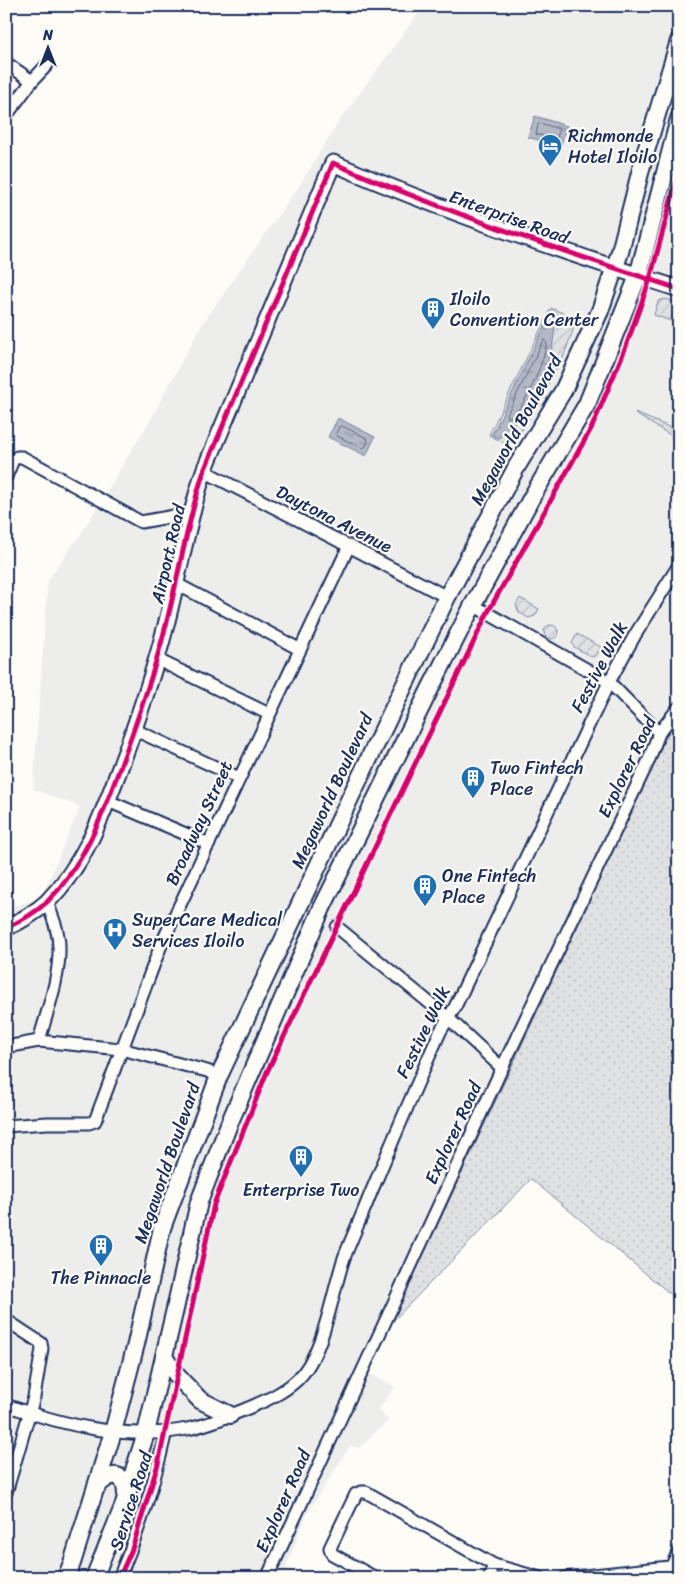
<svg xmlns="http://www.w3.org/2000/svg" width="685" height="1584" viewBox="0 0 685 1584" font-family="Sriracha,sans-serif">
	<defs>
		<pattern id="grass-dots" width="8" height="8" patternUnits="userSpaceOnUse" patternTransform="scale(1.25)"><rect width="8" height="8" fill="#e0e1e3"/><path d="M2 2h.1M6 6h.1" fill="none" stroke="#c0c1c5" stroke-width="1.8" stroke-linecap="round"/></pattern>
		<pattern id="garden-furrows" width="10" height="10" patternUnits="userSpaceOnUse" patternTransform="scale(1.25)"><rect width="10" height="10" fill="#e0e1e3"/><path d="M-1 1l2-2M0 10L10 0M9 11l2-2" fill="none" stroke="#c0c1c5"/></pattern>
		<pattern id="water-ripples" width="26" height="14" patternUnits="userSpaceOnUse" patternTransform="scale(1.25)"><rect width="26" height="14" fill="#b3b8c5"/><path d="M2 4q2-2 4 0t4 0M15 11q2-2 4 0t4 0" fill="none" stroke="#9196a3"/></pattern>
	</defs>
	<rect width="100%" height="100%" fill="#fdfcf7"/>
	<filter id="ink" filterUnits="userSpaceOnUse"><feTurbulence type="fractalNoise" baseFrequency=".02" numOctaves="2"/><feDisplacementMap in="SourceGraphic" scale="10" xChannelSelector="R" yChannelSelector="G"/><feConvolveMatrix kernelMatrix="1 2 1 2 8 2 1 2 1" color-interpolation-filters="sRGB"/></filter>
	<g filter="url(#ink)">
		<polygon fill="#edeeec" points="424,6 679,6 679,717 667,735 368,1372 395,1387 379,1409 388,1421 359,1448 350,1446 307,1514 286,1568 307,1578 6,1578 6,908 41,898 80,807 33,789 48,580 80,535 152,417 201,326 301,183 337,124"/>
		<polygon fill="url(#grass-dots)" stroke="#7e88a0" points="672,727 679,734 679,1301 531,1179 392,1322 667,735"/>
		<g fill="url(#garden-furrows)" stroke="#7e88a0">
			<polygon points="665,299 679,303 679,324 654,315 658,301"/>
			<polygon points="551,308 577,319 563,358 512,447 489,435"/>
			<polygon points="635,413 679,431 679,440 635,414"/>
			<polygon points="520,598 539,609 535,616 528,618 519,612 516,605"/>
			<circle cx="551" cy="632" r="7"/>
			<polygon points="577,634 601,647 597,655 592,657 574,647 572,643"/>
		</g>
		<g fill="url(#water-ripples)" stroke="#76819c">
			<polygon points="535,116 567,126 560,147 528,137"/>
			<path d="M 552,311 L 557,313 C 554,328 554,345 549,359 C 540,388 522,419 498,438 L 492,435 Z"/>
			<polygon points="338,418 375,437 366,456 328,437"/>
		</g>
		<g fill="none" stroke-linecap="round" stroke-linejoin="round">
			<g stroke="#586687" stroke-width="1">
				<polygon points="540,123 559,129 557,139 555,140 536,134 538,125"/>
				<path d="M 544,340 L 547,343 C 544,360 525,412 508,418 L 507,415 Z"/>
				<polygon points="342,426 367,438 368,441 365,447 362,448 337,436 336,433 339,427"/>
			</g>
			<defs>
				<g id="minor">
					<polyline points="6,63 32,81"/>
					<polyline points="6,116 32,81 47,65"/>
					<polyline points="204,471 447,597"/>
					<polyline points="6,477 13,460 17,457 22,457 141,522 191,513"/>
					<polyline points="175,583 299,649"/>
					<polyline points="473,605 609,682 659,733"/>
					<polyline points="156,659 269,714"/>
					<polyline points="133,729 239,778"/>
					<polyline points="108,801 209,844"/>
					<polyline points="337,927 448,1018 502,1068"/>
					<path d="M 39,1041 C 47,1011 60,978 59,947 C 59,931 52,916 47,902"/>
					<polyline points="6,1047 39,1041 121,1049 207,1071 219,1076"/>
					<polyline points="6,1126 47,1123 89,1123 95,1121 161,945 349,546"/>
					<polyline points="6,1320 41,1343 42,1349 34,1397 6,1493"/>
					<path d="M 6,1405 C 64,1425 126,1441 187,1429 C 205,1426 224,1418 241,1411 C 260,1403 281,1395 297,1380 C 324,1355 332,1293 344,1258 C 352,1237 362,1216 370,1195 C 393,1140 416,1086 440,1032 L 455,1007 L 609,682 L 635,635 L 679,565"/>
					<polyline points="672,1566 679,1550"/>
					<path d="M 119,1578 C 139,1531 155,1481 166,1431"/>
					<polyline points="267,1578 502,1068 648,762 659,733 679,707"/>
					<polyline points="376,1578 332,1554 330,1548 356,1494 361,1492 366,1492 494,1565 540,1578"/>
					<polyline points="489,1578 494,1565"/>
					<polyline points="565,1578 679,1566"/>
				</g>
				<path id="tertiary" d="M 6,928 C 21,921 35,913 47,902 C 83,866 101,819 118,773 C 136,725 153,676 166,625 C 179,574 187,522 204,471 L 333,163 C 446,212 562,251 679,289"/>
				<g id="secondary">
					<polyline points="164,1357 178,1377 200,1400 230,1415"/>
					<path d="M 96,1488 C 110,1470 126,1471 126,1496"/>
					<polyline points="66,1578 72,1563 113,1432 136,1344 162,1228 219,1076 351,796 447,597 517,466 563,391 600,311 620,252 643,161 679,41"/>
					<polyline points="94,1578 123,1507 136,1464 146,1433 175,1309 199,1202 229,1124 322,908 430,689 473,605 533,495 587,404 638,276 679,119"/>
				</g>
			</defs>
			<use href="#minor" stroke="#1b2f5e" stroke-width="15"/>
			<use href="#tertiary" stroke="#1b2f5e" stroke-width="19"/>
			<use href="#secondary" stroke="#1b2f5e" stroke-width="20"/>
			<use href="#minor" stroke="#fdfcf7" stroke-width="11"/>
			<use href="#tertiary" stroke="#fdfcf7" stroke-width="15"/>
			<use href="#secondary" stroke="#fdfcf7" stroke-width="16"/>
			<defs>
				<g id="cycleway">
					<path d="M 6,928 C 21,921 35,913 47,902 C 83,866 101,819 118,773 C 136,725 153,676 166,625 C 179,574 187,522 204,471 L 333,163 C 446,212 562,251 679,289"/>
					<polyline points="119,1578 132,1549 158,1464 214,1204 267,1072 488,612 592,427 625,349 650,279 679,171"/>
				</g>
			</defs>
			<use href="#cycleway" stroke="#fdfcf7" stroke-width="8"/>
			<use href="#cycleway" stroke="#d6006c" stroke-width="5"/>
		</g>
	</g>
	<defs>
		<symbol id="hotel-pin" viewBox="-11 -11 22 30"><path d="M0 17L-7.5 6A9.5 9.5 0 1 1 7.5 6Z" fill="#1f6fb2" stroke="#fdfcf7"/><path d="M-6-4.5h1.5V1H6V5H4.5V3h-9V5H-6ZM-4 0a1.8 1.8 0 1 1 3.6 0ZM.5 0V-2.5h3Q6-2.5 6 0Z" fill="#fff"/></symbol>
		<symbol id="building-pin" viewBox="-11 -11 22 30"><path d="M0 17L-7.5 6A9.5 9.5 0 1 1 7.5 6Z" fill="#1f6fb2" stroke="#fdfcf7"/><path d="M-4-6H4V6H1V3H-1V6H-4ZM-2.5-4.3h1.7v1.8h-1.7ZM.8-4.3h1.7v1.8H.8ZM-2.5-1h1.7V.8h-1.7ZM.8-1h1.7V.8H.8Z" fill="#fff"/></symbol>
		<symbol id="hospital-pin" viewBox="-11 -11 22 30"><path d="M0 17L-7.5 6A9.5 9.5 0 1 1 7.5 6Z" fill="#1f6fb2" stroke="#fdfcf7"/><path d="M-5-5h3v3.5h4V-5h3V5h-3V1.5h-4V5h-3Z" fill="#fff"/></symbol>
	</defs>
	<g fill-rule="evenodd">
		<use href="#hotel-pin" x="536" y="132" width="28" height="38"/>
		<use href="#building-pin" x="419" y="295" width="28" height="38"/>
		<use href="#building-pin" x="459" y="764" width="28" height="38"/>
		<use href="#building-pin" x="411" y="872" width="28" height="38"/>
		<use href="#hospital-pin" x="101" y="916" width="28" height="38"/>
		<use href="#building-pin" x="287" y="1143" width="28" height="38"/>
		<use href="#building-pin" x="87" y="1232" width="28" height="38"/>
	</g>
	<g text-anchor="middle" stroke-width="4.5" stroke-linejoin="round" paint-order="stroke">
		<g font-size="18" fill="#1b2f5e" stroke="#fdfcf7" text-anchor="start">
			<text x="568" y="142">Richmonde<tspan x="568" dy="21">Hotel Iloilo</tspan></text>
			<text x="450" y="305">Iloilo<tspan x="450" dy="21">Convention Center</tspan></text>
			<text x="490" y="774">Two Fintech<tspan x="490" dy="21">Place</tspan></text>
			<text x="442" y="882">One Fintech<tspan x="442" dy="21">Place</tspan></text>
			<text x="132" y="926">SuperCare Medical<tspan x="132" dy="21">Services Iloilo</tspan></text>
			<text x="301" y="1196" text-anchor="middle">Enterprise Two</text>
			<text x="101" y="1284" text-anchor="middle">The Pinnacle</text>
		</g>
		<g font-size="18" fill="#1b2f5e" stroke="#fdfcf7">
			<text transform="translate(509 217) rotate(20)" y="6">Enterprise Road</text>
			<text transform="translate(516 430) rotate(-61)" y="6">Megaworld Boulevard</text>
			<text transform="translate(334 519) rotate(27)" y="6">Daytona Avenue</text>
			<text transform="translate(168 554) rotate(-77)" y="6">Airport Road</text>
			<text transform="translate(599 667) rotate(-62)" y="6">Festive Walk</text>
			<text transform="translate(627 767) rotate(-64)" y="6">Explorer Road</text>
			<text transform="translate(332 791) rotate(-65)" y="6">Megaworld Boulevard</text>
			<text transform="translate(199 823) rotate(-65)" y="6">Broadway Street</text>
			<text transform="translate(423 1032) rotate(-64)" y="6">Festive Walk</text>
			<text transform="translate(453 1133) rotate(-65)" y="6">Explorer Road</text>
			<text transform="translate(167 1163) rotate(-71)" y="6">Megaworld Boulevard</text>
			<text transform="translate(131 1501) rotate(-72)" y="6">Service Road</text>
			<text transform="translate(283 1501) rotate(-66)" y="6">Explorer Road</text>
		</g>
	</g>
	<rect width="685" height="1584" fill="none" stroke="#fdfcf7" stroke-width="25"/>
	<rect x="12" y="12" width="660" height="1559" fill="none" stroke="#1b2f5e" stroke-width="2" filter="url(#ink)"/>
	<g transform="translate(48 48)" stroke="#fdfcf7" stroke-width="4" paint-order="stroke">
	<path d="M0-4L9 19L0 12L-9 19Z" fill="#1b2f5e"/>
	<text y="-8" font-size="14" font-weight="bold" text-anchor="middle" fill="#1b2f5e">N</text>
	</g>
</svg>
